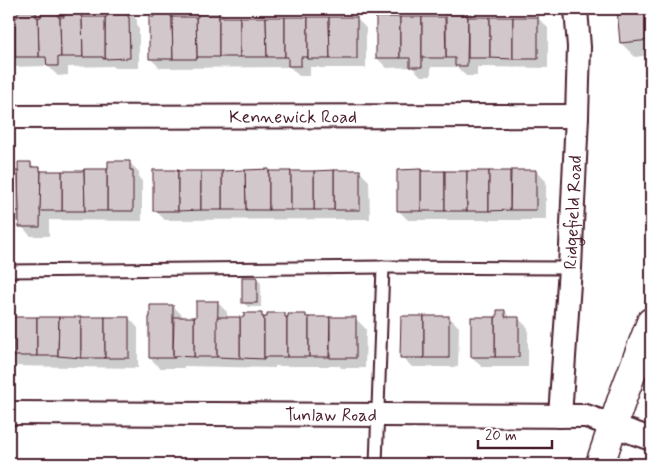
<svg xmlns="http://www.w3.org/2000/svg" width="660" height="473" viewBox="0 0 660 473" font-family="Mynerve,sans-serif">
	<rect width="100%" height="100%" fill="#fff"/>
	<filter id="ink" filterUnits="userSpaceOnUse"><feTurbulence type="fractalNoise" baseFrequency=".02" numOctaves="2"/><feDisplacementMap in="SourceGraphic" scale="10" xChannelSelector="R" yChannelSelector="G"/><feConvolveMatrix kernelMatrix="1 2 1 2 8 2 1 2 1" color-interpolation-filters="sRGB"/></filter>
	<g filter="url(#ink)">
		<g fill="#0003">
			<polygon points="618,9 651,9 651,55 635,57 621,43"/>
			<polygon points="127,10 137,20 137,27 139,29 139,68 115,68 113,66 68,67 68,75 58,76 48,66 9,67 9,18 19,18 36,12 43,19 57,11 65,19 81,12 86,18 109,18"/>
			<polygon points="218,10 226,18 356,18 366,28 366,68 319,68 318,67 310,67 310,76 299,76 290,67 160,68 150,58 156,18 170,11 177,19 199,18"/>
			<polygon points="467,10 475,18 538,18 548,28 548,68 477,67 477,76 466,76 457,67 431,67 431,76 421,76 412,67 387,68 377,58 377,19 447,19"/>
			<polygon points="129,162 139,172 139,178 142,181 142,221 49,220 49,236 31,236 21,226 21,221 9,221 9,172 20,172 30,163 36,168 39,168 43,172 110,170"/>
			<polygon points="269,170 270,172 359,171 369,181 370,219 165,220 155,210 222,172"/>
			<polygon points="422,170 424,173 536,171 546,181 546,220 408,220 398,210"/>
			<polygon points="256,278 261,283 261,307 248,307 243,302"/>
			<polygon points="217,302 227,312 227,318 245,318 262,315 265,318 284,314 289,319 305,315 309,319 356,319 366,329 365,368 341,368 340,366 275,366 275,368 184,366 184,368 160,368 150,358 173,306 183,316 183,318 197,318"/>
			<polygon points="504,311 511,318 518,318 528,328 528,367 482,367 472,357 498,318"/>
			<polygon points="449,317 459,327 458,367 412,367 402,357"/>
			<polygon points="9,318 129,318 138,328 138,368 9,366"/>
			<polygon points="48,462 58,462 60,464 48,464"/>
		</g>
		<g fill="#d2c7cb" stroke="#4a1f2b">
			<polygon points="107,9 128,9 128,17 129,17 130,58 105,59 105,17 107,17"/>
			<polygon points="198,9 219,9 219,57 197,57 197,59 196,17 198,17"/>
			<polygon points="446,9 467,9 467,17 468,17 467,66 455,66 455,58 446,58"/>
			<polygon points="617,9 651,9 651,40 620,43"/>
			<polygon points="41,10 58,10 58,17 60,17 61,57 58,57 58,66 47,66 46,57 39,57 38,17 41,17"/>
			<polygon points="154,10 171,10 171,17 172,17 173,59 149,59 149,17 154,17"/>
			<polygon points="18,11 36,11 36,17 38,17 39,57 15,57 14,17 18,17"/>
			<polygon points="64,11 81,11 81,17 82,17 83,57 61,57 60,17 64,17"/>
			<rect x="9" y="17" width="6" height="40"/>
			<polygon points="82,17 105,17 105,59 103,59 103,57 83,57"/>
			<polygon points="172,17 196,17 197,59 173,59"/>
			<rect x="219" y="17" width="21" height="40"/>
			<polygon points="240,17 266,17 267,57 240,57"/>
			<polygon points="266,17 285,17 285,57 267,57"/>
			<polygon points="285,17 308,17 308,59 308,57 301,57 301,66 288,66 288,57 285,57"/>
			<polygon points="308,17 329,17 330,59 308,59"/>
			<polygon points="329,17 357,17 357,59 330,59"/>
			<rect x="376" y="17" width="24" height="41"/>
			<polygon points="400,17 422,17 422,67 410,67 410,58 400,58"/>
			<polygon points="422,17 445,17 446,58 422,58"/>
			<rect x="468" y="17" width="22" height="41"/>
			<polygon points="490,17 513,17 513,59 490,58"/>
			<rect x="513" y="17" width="25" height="42"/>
			<polygon points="108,161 130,161 130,170 133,170 133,211 107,211 107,169 108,169"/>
			<polygon points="18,162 31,162 31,167 40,167 40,171 41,171 40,227 19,227"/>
			<polygon points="84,169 85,211 62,211 62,171 84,171"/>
			<polygon points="84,169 107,169 107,211 85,211"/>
			<polygon points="269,169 269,210 246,210 245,170"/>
			<polygon points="421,169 422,169 422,171 445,171 445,211 421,211"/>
			<polygon points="421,169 421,211 397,211 397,170"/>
			<rect x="153" y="170" width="25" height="41"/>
			<polygon points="178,170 179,171 201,171 201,210 178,211"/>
			<polygon points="244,170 245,170 246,210 222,210 222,171"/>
			<rect x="334" y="170" width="26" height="40"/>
			<polygon points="334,170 334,210 314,210 314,171"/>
			<polygon points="511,170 536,170 536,210 510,210"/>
			<polygon points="9,171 18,171 19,211 9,211"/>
			<polygon points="41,171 62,171 62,211 40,211"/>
			<rect x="201" y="171" width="21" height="39"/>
			<rect x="269" y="171" width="22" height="39"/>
			<rect x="291" y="171" width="23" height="39"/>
			<rect x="445" y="171" width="22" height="40"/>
			<rect x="467" y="171" width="22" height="40"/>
			<polygon points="489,171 510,171 510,210 489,211"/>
			<rect x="242" y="277" width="15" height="26"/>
			<polygon points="196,301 218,301 217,357 194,357 194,317 196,317"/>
			<polygon points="150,305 173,305 173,358 149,358 149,317 150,317"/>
			<polygon points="497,310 505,310 505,317 519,317 519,357 495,357 495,317 497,317"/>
			<polygon points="244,313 262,313 262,317 264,317 264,359 240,358 240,317 244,317"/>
			<polygon points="267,313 285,313 285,317 287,317 287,357 265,357 265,359 264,359 264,317 267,317"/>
			<polygon points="288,314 306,314 306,317 309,317 309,357 287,357 287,317 288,317"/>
			<polygon points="401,316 424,316 424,358 400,358"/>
			<rect x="424" y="316" width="25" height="42"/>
			<rect x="9" y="317" width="4" height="39"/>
			<rect x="13" y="317" width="24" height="39"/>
			<polygon points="37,317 59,317 58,356 37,356"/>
			<polygon points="59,317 81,317 81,358 58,356"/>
			<rect x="81" y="317" width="24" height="41"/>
			<rect x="105" y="317" width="24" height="41"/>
			<polygon points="174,317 194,317 194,357 175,356 175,358 173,358"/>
			<polygon points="217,317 240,317 240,358 217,357"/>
			<polygon points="309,317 330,317 329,357 309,357"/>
			<rect x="330" y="317" width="26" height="41"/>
			<rect x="471" y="317" width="24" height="40"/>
		</g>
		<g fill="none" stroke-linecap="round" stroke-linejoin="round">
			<defs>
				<g id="service">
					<polyline points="9,271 383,267 570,268"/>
					<polyline points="376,464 383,267"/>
				</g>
				<g id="minor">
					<path id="s1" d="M 9,117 L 577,116"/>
					<path id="s2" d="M 9,413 L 586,416 L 651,439"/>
					<path id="s3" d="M 560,416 L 570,268 L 577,116 L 579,47 L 576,9"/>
				</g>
				<polyline id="primary" points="600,464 623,396 651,322"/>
			</defs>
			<use href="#service" stroke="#4a1f2b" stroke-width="15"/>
			<use href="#minor" stroke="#4a1f2b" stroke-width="26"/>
			<use href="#primary" stroke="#4a1f2b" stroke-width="31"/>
			<use href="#service" stroke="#fff" stroke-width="11"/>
			<use href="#minor" stroke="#fff" stroke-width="22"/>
			<use href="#primary" stroke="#fff" stroke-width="28"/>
		</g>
	</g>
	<g text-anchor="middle" stroke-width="4.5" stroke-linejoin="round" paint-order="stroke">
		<g font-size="18" fill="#4a1f2b" stroke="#fff">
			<text dy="6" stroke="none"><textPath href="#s1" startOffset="284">Kennewick Road</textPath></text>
			<text dy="6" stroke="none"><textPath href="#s3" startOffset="204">Ridgefield Road</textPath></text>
			<text dy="6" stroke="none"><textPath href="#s2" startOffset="322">Tunlaw Road</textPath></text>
		</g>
	</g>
	<rect width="660" height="473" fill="none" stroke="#fff" stroke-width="30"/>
	<rect x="15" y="15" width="630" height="443" fill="none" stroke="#4a1f2b" stroke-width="2" filter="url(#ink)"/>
	<path d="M478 440v8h74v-8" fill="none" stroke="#4a1f2b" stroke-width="2.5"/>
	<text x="485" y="440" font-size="15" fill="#4a1f2b" stroke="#ffffff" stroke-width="4" paint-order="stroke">20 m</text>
</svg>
